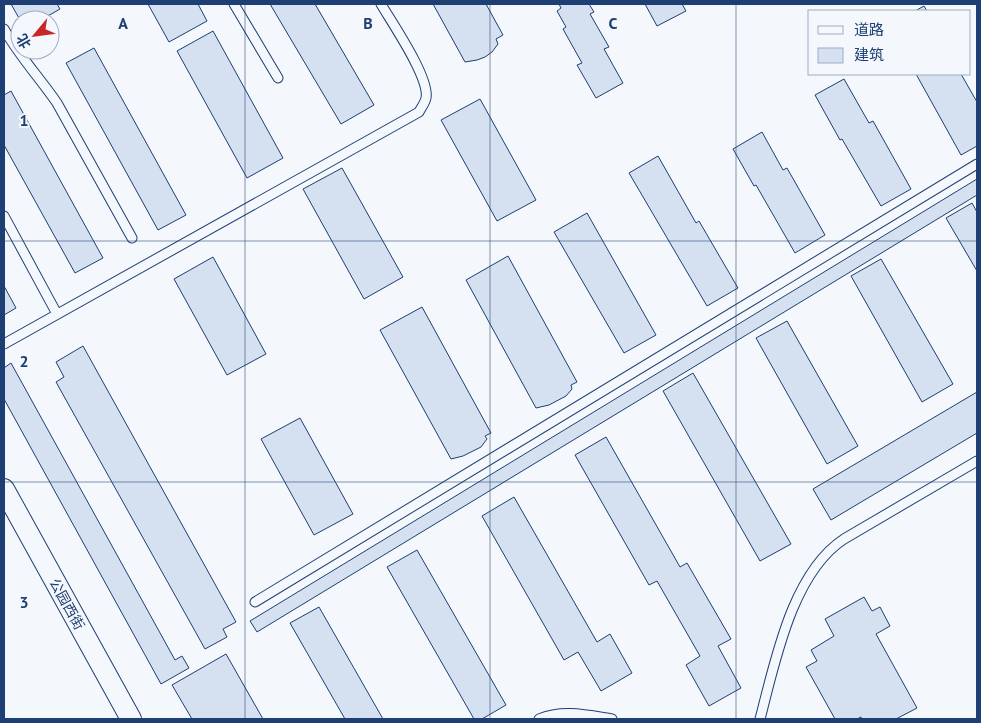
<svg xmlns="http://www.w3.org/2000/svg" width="981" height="723" viewBox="0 0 981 723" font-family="'PT Sans','Noto Sans SC',sans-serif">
	<rect width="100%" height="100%" fill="#f4f7fb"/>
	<g fill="#d5e0f0" stroke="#1d3f73">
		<polygon points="11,4 57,4 60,9 41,20 20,20"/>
		<polygon points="148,4 198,4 207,21 169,42"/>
		<polygon points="270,4 315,4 374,105 341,124"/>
		<polygon points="433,4 486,4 503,35 496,39 498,44 492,52 485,57 477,60 465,62"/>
		<polygon points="559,4 589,4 594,12 590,14 609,47 604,49 623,83 596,98 577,65 582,63 563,29 566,27 557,11 561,8"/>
		<polygon points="645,4 682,4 686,11 657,26"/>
		<polygon points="924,6 927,11 915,11"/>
		<polygon points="213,31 283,158 247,178 177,51"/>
		<polygon points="94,48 186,215 158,230 66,63"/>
		<polygon points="916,74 961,74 977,102 977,146 961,155"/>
		<polygon points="844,79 869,123 873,121 911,189 881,206 842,139 840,140 815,95"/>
		<polygon points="11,91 103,258 75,273 4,145 4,95"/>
		<polygon points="480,99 536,200 497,221 441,120"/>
		<polygon points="762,132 783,170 787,168 825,235 795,253 756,185 754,186 733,149"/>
		<polygon points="658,156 696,223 699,221 738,288 707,306 629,173"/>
		<polygon points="342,168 403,277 364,299 303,189"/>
		<polygon points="977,179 977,195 257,632 250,621"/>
		<polygon points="972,203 977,212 977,271 946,218"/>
		<polygon points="587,213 656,335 624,353 554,232"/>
		<polygon points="508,256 577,382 571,385 572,389 566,396 549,405 536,408 466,280"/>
		<polygon points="213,257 266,354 227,375 174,279"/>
		<polygon points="881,259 953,384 922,402 851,276"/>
		<polygon points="4,286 16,308 4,315"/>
		<polygon points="422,307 491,433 485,436 487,439 481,447 463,456 451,459 380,330"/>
		<polygon points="787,321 858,446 827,464 756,338"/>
		<polygon points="83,346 236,622 223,629 227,637 205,649 56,382 64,377 56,362"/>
		<polygon points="11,363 175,660 182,656 189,668 161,684 4,399 4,368"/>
		<polygon points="693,373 791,544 760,561 663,391"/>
		<polygon points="977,392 977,433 831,520 813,489"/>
		<polygon points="300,418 353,514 314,535 261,439"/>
		<polygon points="606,437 680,567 687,563 731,639 718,646 741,688 709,706 686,665 700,656 657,581 649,585 575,455"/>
		<polygon points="514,497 597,642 610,634 632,673 601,691 578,652 564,660 482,516"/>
		<polygon points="417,550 506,705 482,719 474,719 387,567"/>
		<polygon points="864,597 872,611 880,607 890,626 876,634 917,708 896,719 862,719 861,717 857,719 835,719 806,667 817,661 811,650 834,636 825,619"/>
		<polygon points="319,607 383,719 345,719 290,623"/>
		<polygon points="226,654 263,719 192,719 172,685"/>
	</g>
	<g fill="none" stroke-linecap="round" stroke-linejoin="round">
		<defs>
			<g id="service">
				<polyline points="234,4 278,78"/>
				<path d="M 4,29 C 19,56 40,78 57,103 L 132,238"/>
				<polyline points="4,216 57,314"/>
				<path d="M 4,344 L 419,112 C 421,108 425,103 426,98 C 430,78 392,23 381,4"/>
				<polyline points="255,602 977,164"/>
				<path d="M 539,719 C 563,709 587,715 612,719"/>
				<path d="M 760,719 C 775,662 792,573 844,539 L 977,461"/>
			</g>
			<polyline id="tertiary" points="4,489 131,719"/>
		</defs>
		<use href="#service" stroke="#1d3f73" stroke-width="11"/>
		<use href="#tertiary" stroke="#1d3f73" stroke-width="22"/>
		<use href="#service" stroke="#f4f7fb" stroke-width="9"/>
		<use href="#tertiary" stroke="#f4f7fb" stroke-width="20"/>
	</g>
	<path fill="none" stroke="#1d3f73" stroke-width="1" stroke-opacity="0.55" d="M 245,4 L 245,719M 490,4 L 490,719M 736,4 L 736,719M 4,241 L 977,241M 4,482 L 977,482"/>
	<g text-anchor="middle" stroke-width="4" stroke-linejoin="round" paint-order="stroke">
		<g font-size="14" fill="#1d3f73" stroke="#f4f7fb">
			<text transform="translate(67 604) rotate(61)" y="5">公园西街</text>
		</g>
	</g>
	<g font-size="16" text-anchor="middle" font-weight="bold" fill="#1d3f73" stroke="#f4f7fb" stroke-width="4" stroke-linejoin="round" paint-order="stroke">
		<text x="123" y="29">A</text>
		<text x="368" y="29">B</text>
		<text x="613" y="29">C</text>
		<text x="24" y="126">1</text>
		<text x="24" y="367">2</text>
		<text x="24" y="608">3</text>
	</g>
	<rect width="981" height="723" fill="none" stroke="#1d3f73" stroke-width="10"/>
	<rect x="808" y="10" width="162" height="65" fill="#f4f7fb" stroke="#9eadc5"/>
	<rect x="818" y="26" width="25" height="8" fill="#f4f7fb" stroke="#9eadc5"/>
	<text x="854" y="35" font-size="15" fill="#1d3f73">道路</text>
	<rect x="818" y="48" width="25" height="15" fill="#d5e0f0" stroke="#9eadc5"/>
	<text x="854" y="60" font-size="15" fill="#1d3f73">建筑</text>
	<g transform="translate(35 35) rotate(241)"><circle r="24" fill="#f4f7fb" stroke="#9eadc5"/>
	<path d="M0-4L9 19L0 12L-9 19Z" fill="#c62828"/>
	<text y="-8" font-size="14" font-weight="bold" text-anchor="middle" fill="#1d3f73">北</text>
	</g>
</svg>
